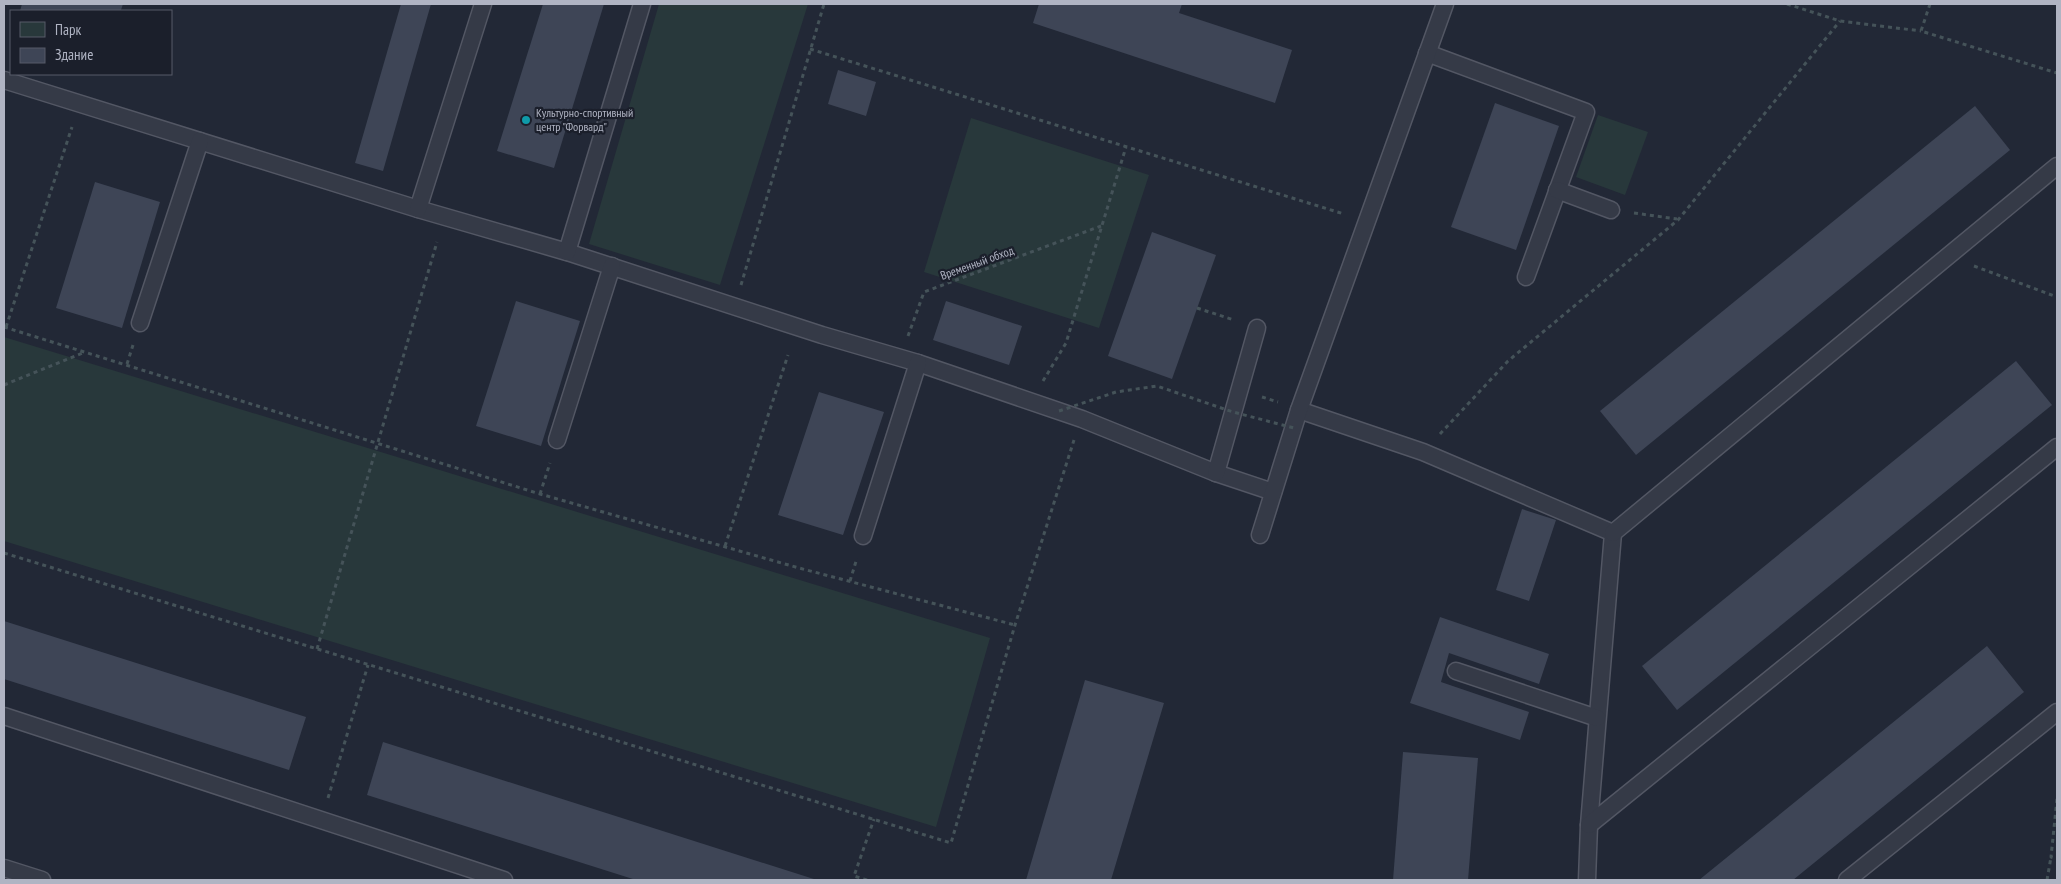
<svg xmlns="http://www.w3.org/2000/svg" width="2061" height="884" viewBox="0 0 2061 884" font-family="'PT Sans Narrow',sans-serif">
	<rect width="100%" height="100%" fill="#222836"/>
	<g fill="#28383b">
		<polygon points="659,4 808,4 720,285 589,244"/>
		<polygon points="1598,115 1648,132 1625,195 1576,177"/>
		<polygon points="971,118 1149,175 1099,328 924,272"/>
		<polygon points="4,337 990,638 936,827 4,541"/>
	</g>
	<g fill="#3e4556">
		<polygon points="22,4 123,4 121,10 118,11 88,10 87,11 20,11"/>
		<polygon points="401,4 431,4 383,171 355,163"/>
		<polygon points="543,4 604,4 554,168 497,151"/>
		<polygon points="1039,4 1182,4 1179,13 1292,50 1275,103 1033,23"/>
		<polygon points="838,70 876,82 866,116 828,104"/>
		<polygon points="1495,103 1559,126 1516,250 1451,227"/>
		<polygon points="1975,106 2010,150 1636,455 1600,411"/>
		<polygon points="95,182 160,202 122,328 56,308"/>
		<polygon points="1152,232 1216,255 1172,379 1108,356"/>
		<polygon points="516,301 580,321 541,446 476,426"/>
		<polygon points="946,301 1022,326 1009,365 933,340"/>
		<polygon points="2016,361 2052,405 1677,710 1642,666"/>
		<polygon points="819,392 884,412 843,535 778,515"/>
		<polygon points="1522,509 1556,520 1529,601 1496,590"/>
		<polygon points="1440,617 1549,654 1539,684 1449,653 1441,682 1529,712 1520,740 1410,703"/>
		<polygon points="4,621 306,717 289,770 4,679"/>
		<polygon points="1987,646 2024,692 2001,711 1793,880 1699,880"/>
		<polygon points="1085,680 1164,703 1111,880 1026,880"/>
		<polygon points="383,742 817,880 636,880 367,795"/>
		<polygon points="1403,752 1478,758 1468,880 1393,880"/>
	</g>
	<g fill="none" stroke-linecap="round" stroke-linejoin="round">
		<defs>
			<g id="service">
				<polyline points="1427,53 1586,112 1526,277"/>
				<polyline points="4,80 418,209 567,252 822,335 918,363 1082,419 1216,473 1273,492"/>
				<polyline points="1557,190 1611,210"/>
				<polyline points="418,209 483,4"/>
				<polyline points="567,252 642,4"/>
				<polyline points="140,323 200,141"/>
				<polyline points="1299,410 1423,452 1613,533 1589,825 1587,880"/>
				<polyline points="557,440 612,266"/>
				<polyline points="1216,473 1257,328"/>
				<polyline points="1613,533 2057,166"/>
				<polyline points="1260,535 1299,410 1445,4"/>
				<polyline points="863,536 918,363"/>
				<polyline points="1456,671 1597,718"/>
				<polyline points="4,716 504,880"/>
				<polyline points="1589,825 2057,447"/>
				<polyline points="4,868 42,880"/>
				<polyline points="1847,880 2057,712"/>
			</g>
		</defs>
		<use href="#service" stroke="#535764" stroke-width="19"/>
		<g stroke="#455359" stroke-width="3" stroke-dasharray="4 4" stroke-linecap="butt">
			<polyline points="1787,4 1840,21 1921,31"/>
			<polyline points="1930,4 1921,31 2057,73"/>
			<polyline points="810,49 1344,214"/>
			<polyline points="1634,213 1677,219"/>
			<polyline points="1974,266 2057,297"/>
			<polyline points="741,285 824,4"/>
			<polyline points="1197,308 1234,320"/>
			<polyline points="4,327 540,494 799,568 1015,625"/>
			<polyline points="6,327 72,127"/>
			<polyline points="908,336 924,292 1101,226"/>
			<polyline points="127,364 133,345"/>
			<polyline points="1043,381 1066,343 1126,147"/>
			<polyline points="4,385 85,352"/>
			<polyline points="1262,397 1278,402"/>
			<polyline points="1440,434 1508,361 1678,220 1840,21"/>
			<polyline points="540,494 550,463"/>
			<polyline points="725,546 788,355"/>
			<polyline points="4,553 951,843 1015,625 1074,440"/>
			<polyline points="850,581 857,558"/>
			<polyline points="317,649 437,242"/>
			<polyline points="328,798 368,665"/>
			<polyline points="2057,799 2051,857 2057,859"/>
			<polyline points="867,880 854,876 874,819"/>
			<polyline points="2047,880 2051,857"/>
		</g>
		<use href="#service" stroke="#353a47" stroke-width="16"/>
		<polyline stroke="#455359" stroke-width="3" stroke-dasharray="4 4" stroke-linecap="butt" points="1059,411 1116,392 1157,386 1233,412 1294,428"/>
	</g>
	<circle fill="#0f9aa8" stroke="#1b1f2b" stroke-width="2" cx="526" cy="120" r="5"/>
	<g text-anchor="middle" stroke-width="4.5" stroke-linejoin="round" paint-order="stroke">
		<g font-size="12" fill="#b0b4c3" stroke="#1b1f2b" text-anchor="start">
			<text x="536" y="117">Культурно-спортивный<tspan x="536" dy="14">центр "Форвард"</tspan></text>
		</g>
		<g font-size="12" fill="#b0b4c3" stroke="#1b1f2b">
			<text transform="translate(977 263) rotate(-20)" y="4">Временный обход</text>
		</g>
	</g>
	<rect width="2061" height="884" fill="none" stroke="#b0b4c3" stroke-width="10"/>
	<rect x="10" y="10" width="162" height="65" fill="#1b1f2b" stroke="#575b68"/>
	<rect x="20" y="22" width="25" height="15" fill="#28383b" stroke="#575b68"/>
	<text x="55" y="35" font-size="15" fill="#b0b4c3">Парк</text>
	<rect x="20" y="48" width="25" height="15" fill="#3e4556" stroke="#575b68"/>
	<text x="55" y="60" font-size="15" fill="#b0b4c3">Здание</text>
</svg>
